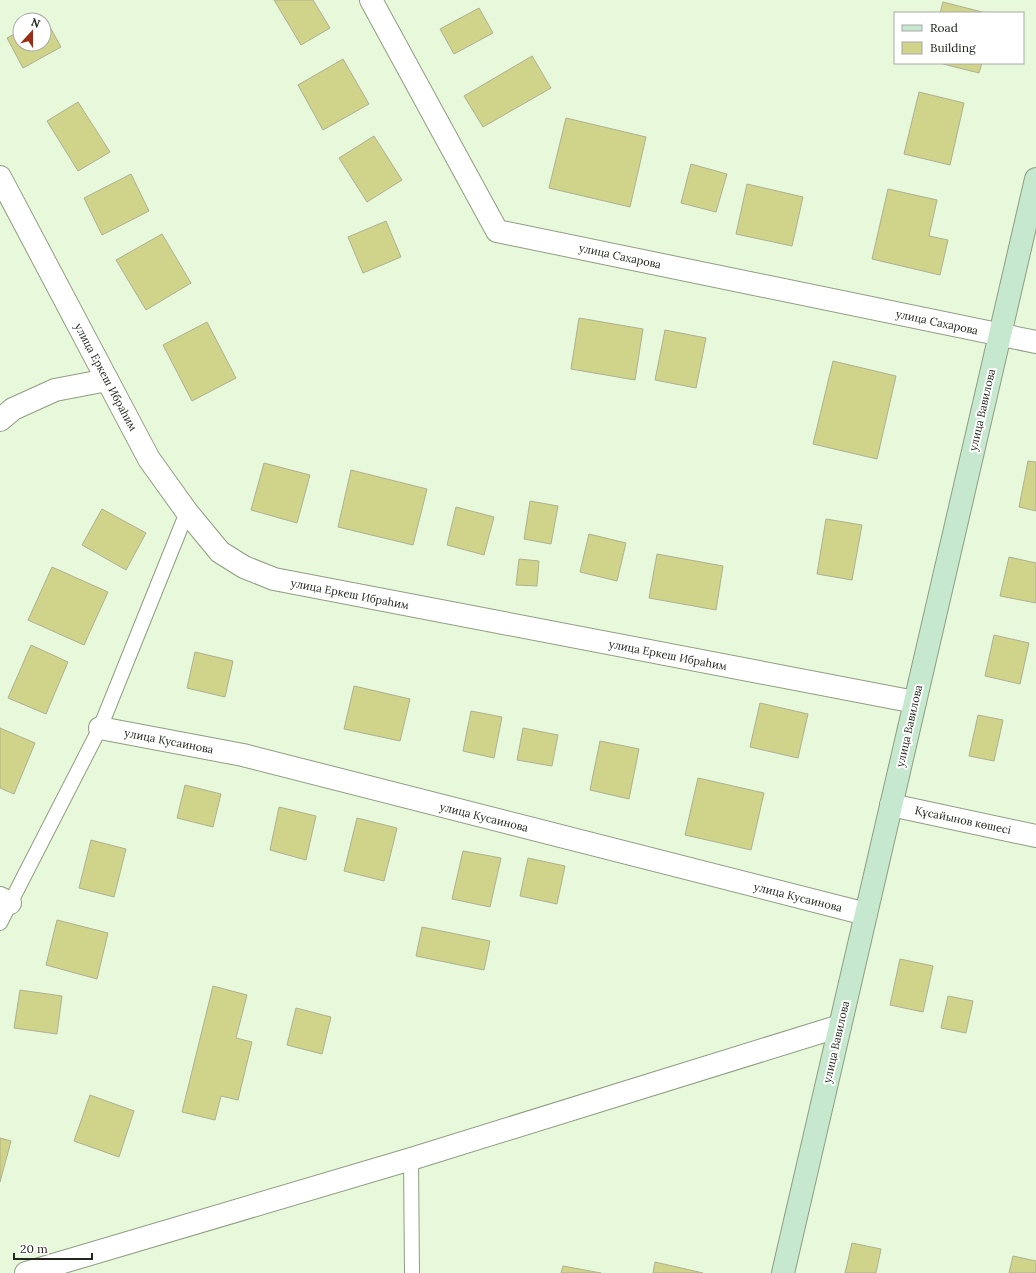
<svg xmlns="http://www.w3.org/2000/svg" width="1036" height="1273" viewBox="0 0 1036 1273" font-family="Lora,serif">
	<rect width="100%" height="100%" fill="#e8f8db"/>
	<g fill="#d0d48a" stroke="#aeb092">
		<polygon points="274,0 313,0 330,28 301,45"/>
		<polygon points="943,2 986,13 940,13"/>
		<polygon points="479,8 493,33 454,54 440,29"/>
		<polygon points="45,18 61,47 23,68 7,38 20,31 20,44 44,44 44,20 42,20"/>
		<polygon points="532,56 551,88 483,127 464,96"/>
		<polygon points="343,59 369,104 323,130 298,85"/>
		<polygon points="939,63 982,63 979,73"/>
		<polygon points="919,92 964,103 950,165 904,154"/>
		<polygon points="78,102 110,152 78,171 47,121"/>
		<polygon points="566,118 646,137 630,207 549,188"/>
		<polygon points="374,136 402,180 367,202 339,158"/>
		<polygon points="691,164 727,174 716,212 681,203"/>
		<polygon points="131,174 149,211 102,235 84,198"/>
		<polygon points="747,184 803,197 792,246 736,234"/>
		<polygon points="888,189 937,200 929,236 948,240 940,275 872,259"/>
		<polygon points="386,221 401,257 363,273 348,237"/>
		<polygon points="162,234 191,283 146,310 116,260"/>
		<polygon points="579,318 643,329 635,380 571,369"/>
		<polygon points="207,322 236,378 192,401 163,345"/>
		<polygon points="665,330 706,338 696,388 655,380"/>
		<polygon points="833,361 896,376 877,459 813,444"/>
		<polygon points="1028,461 1036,462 1036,511 1019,507"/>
		<polygon points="264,463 310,475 297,523 251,510"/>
		<polygon points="351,470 427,489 413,545 338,527"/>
		<polygon points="530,501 558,506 551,544 524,539"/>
		<polygon points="456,507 494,517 484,555 447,545"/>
		<polygon points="102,509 146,533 126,570 82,545"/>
		<polygon points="826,519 862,525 852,580 817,574"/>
		<polygon points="589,534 626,543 617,581 580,572"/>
		<polygon points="657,554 723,566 716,610 649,598"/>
		<polygon points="1009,557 1036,563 1036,603 1000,596"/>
		<polygon points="519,559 539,561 537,586 516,585"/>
		<polygon points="52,567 108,592 84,645 28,620"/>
		<polygon points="994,635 1029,643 1020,684 985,676"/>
		<polygon points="31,645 68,662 46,714 8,698"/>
		<polygon points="195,652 233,661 225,697 187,688"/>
		<polygon points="354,686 410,699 400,741 344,729"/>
		<polygon points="760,703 808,714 798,758 750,747"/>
		<polygon points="471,711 502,717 494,758 463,751"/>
		<polygon points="978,715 1003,720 994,761 969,756"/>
		<polygon points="0,728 35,743 14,794 0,788"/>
		<polygon points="523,728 558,735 552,766 517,760"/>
		<polygon points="600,741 639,749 629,799 590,790"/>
		<polygon points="698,778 764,793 751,850 685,835"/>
		<polygon points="185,785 221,794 213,827 177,818"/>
		<polygon points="279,807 316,816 306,860 270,850"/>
		<polygon points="357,818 397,828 384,881 344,871"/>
		<polygon points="91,840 126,849 114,897 79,888"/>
		<polygon points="463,851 501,858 490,907 452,899"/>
		<polygon points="528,858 565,866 557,904 520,896"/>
		<polygon points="57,920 108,933 97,979 46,965"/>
		<polygon points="422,927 490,941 484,970 416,956"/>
		<polygon points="900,959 933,966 923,1012 890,1005"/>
		<polygon points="213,986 247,995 236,1038 252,1042 238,1100 221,1096 215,1120 182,1112"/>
		<polygon points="20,990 62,996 57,1034 14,1028"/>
		<polygon points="948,996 973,1001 966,1033 941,1028"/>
		<polygon points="296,1008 331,1017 322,1054 287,1045"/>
		<polygon points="90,1095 134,1111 119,1157 74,1141"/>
		<polygon points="0,1138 11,1141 0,1182"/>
		<polygon points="852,1243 881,1249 876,1273 845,1273"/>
		<polygon points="1013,1256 1036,1261 1036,1273 1009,1273"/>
		<polygon points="655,1262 703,1273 653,1273"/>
		<polygon points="563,1266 601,1273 561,1273"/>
	</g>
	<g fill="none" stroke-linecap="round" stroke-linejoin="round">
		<defs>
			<g id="lane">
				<polyline points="0,923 100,728 187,512"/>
				<polyline points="411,1159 412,1273"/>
			</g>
			<g id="street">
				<polyline points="371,0 497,231 1036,342"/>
				<polyline points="0,177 149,459 187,512 220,552 244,567 274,579 915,702"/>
				<polyline points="0,420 13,409 55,390 107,380"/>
				<polyline points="100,728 243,755 866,914"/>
				<polyline points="891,805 1036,836"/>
				<polyline points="0,898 10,903"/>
				<polyline points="26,1273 411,1159 840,1026"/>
			</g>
			<polyline id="secondary" points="783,1273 1036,179"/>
		</defs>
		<use href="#lane" stroke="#8f9d82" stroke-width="16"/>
		<use href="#street" stroke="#8f9d82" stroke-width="24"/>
		<use href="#secondary" stroke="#8f9d82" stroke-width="24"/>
		<use href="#lane" stroke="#fff" stroke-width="14"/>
		<use href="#street" stroke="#fff" stroke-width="22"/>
		<use href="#secondary" stroke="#c6e8cf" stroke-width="22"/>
	</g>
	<g text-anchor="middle" stroke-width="4" stroke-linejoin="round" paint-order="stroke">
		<g font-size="11" fill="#22271d" stroke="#fff">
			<text transform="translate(620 256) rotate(12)" y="4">улица Сахарова</text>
			<text transform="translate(937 322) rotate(12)" y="4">улица Сахарова</text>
			<text transform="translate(106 377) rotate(62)" y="4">улица Еркеш Ибраһим</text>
			<text transform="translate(982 410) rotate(-77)" y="4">улица Вавилова</text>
			<text transform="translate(350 594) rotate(11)" y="4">улица Еркеш Ибраһим</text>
			<text transform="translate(668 655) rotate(11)" y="4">улица Еркеш Ибраһим</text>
			<text transform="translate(909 726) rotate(-77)" y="4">улица Вавилова</text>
			<text transform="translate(169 741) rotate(11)" y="4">улица Кусаинова</text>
			<text transform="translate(484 817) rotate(14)" y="4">улица Кусаинова</text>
			<text transform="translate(963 820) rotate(12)" y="4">Құсайынов көшесі</text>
			<text transform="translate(798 897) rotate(14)" y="4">улица Кусаинова</text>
			<text transform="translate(836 1042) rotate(-77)" y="4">улица Вавилова</text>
		</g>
	</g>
	<rect x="894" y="12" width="130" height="52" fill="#ffffff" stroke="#a7a9a5"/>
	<rect x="902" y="25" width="20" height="6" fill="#c6e8cf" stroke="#a7a9a5"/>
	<text x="930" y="32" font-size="12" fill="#22271d">Road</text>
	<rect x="902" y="42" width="20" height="12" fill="#d0d48a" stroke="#a7a9a5"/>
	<text x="930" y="52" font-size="12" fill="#22271d">Building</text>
	<g transform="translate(32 32) rotate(21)"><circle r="19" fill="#ffffff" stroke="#a7a9a5"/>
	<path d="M0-3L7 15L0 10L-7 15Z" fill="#972e16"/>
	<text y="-6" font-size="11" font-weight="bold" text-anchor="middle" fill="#22271d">N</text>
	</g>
	<path d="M14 1253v6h78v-6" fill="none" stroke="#22271d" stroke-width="2"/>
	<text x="20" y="1253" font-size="12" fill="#22271d" stroke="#ffffff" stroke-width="3" paint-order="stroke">20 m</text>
</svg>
